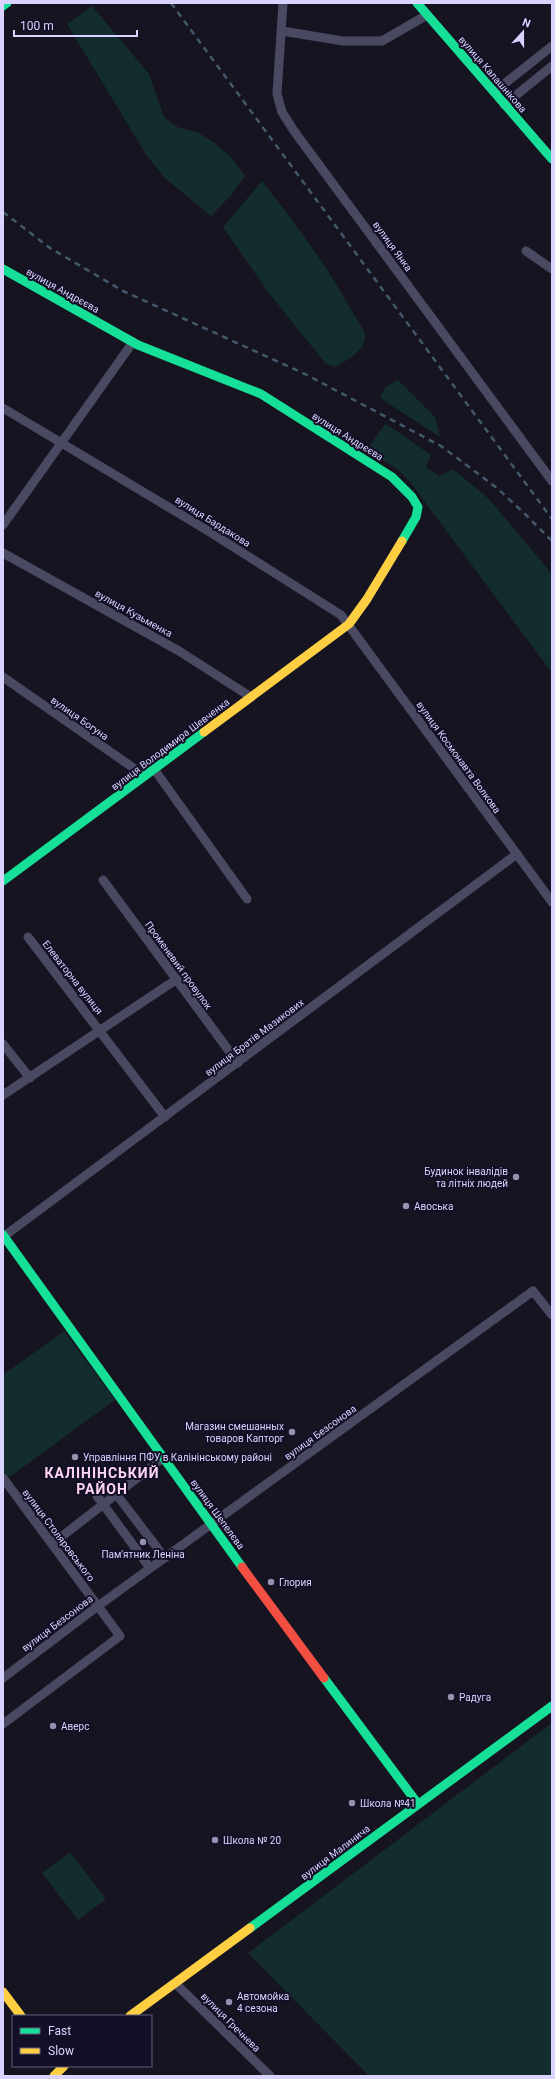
<svg xmlns="http://www.w3.org/2000/svg" width="555" height="2079" viewBox="0 0 555 2079" font-family="Roboto,sans-serif">
	<rect width="100%" height="100%" fill="#161421"/>
	<g fill="#132c2d">
		<polygon points="92,6 149,74 164,117 177,127 199,133 216,144 232,158 245,176 232,194 211,216 165,178 147,156 67,24"/>
		<path d="M 262,181 C 295,223 326,264 352,311 C 355,317 364,328 365,335 C 366,350 347,360 335,367 L 326,364 L 268,292 L 223,227 Z"/>
		<polygon points="398,380 435,417 440,437 380,398 385,388"/>
		<polygon points="385,424 400,433 431,455 426,467 439,476 453,469 489,499 552,574 552,673 410,482 396,468 366,451"/>
		<polygon points="64,1331 115,1400 8,1478 3,1471 3,1375"/>
		<polygon points="552,1723 552,2076 369,2076 248,1953"/>
		<polygon points="70,1852 106,1899 78,1920 42,1873"/>
	</g>
	<g fill="none" stroke-linecap="round" stroke-linejoin="round">
		<g stroke="#4a4962" stroke-width="9">
			<polyline points="283,3 277,94 282,112 294,131 552,481"/>
			<polyline points="282,31 343,41 382,41 427,15"/>
			<polyline points="494,92 552,46"/>
			<polyline points="504,105 552,66"/>
			<polyline points="526,251 552,269"/>
			<polyline points="3,408 205,529 341,615 552,902"/>
			<polyline points="3,525 133,342"/>
			<polyline points="3,553 179,651 251,697"/>
			<polyline points="3,677 145,776"/>
			<polyline points="154,769 247,899"/>
			<polyline points="103,880 238,1063"/>
			<polyline points="28,937 165,1117"/>
			<polyline points="3,1044 30,1078"/>
			<polyline points="3,1095 177,979"/>
			<polyline points="3,1237 517,854"/>
			<polyline points="3,1478 120,1636 3,1724"/>
			<polyline points="110,1486 165,1558"/>
			<polyline points="97,1496 150,1568"/>
			<polyline points="52,1544 163,1458"/>
			<polyline points="3,1678 98,1606 533,1291 552,1315"/>
			<polyline points="176,1984 270,2076"/>
		</g>
		<g stroke="#16e098" stroke-width="9">
			<polyline points="417,3 552,159"/>
			<polyline points="3,6 7,3"/>
			<polyline points="3,269 138,345 261,394 392,477 412,497 418,507 416,517 402,541"/>
			<polyline points="3,881 204,732"/>
			<polyline points="3,1235 242,1567"/>
			<polyline points="324,1678 418,1804"/>
			<polyline points="250,1928 552,1706"/>
		</g>
		<g stroke="#ffcf43" stroke-width="9">
			<polyline points="204,732 349,624 367,599 402,541"/>
			<polyline points="3,1992 21,2016"/>
			<polyline points="130,2016 250,1928"/>
			<polyline points="54,2076 64,2066"/>
		</g>
		<polyline stroke="#f24e42" stroke-width="9" points="242,1567 324,1678"/>
		<g stroke="#43596b" stroke-width="2.5" stroke-dasharray="6 5" stroke-linecap="butt">
			<polyline points="171,3 552,519"/>
			<polyline points="3,212 50,248 123,291 305,374 441,446 497,488 524,513 552,541"/>
		</g>
	</g>
	<g fill="#9591b1" stroke="#130f26" stroke-width="1.5">
		<circle cx="516" cy="1177" r="4"/>
		<circle cx="406" cy="1206" r="4"/>
		<circle cx="292" cy="1432" r="4"/>
		<circle cx="75" cy="1457" r="4"/>
		<circle cx="143" cy="1542" r="4"/>
		<circle cx="271" cy="1582" r="4"/>
		<circle cx="451" cy="1697" r="4"/>
		<circle cx="53" cy="1726" r="4"/>
		<circle cx="352" cy="1803" r="4"/>
		<circle cx="215" cy="1840" r="4"/>
		<circle cx="229" cy="2002" r="4"/>
	</g>
	<g text-anchor="middle" stroke-width="4" stroke-linejoin="round" paint-order="stroke">
		<g font-size="10" fill="#d9d4ff" stroke="#130f26">
			<text transform="translate(493 74) rotate(49)" y="4">вулиця Калашнікова</text>
			<text transform="translate(393 246) rotate(54)" y="4">вулиця Янка</text>
			<text transform="translate(63 290) rotate(29)" y="4">вулиця Андрєєва</text>
			<text transform="translate(348 436) rotate(32)" y="4">вулиця Андрєєва</text>
			<text transform="translate(213 521) rotate(32)" y="4">вулиця Бардакова</text>
			<text transform="translate(134 613) rotate(29)" y="4">вулиця Кузьменка</text>
			<text transform="translate(80 718) rotate(35)" y="4">вулиця Богуна</text>
			<text transform="translate(170 744) rotate(-37)" y="4">вулиця Володимира Шевченка</text>
			<text transform="translate(459 757) rotate(54)" y="4">вулиця Космонавта Волкова</text>
			<text transform="translate(179 965) rotate(54)" y="4">Променевий провулок</text>
			<text transform="translate(73 977) rotate(52)" y="4">Елеваторна вулиця</text>
			<text transform="translate(254 1037) rotate(-37)" y="4">вулиця Братів Мазикових</text>
			<text transform="translate(320 1432) rotate(-36)" y="4">вулиця Безсонова</text>
			<text transform="translate(218 1514) rotate(54)" y="4">вулиця Шепелєва</text>
			<text transform="translate(59 1535) rotate(53)" y="4">вулиця Столяровського</text>
			<text transform="translate(57 1623) rotate(-37)" y="4">вулиця Безсонова</text>
			<text transform="translate(335 1852) rotate(-37)" y="4">вулиця Малинича</text>
			<text transform="translate(231 2022) rotate(45)" y="4">вулиця Гречнева</text>
		</g>
		<g font-size="10" fill="#d9d4ff" stroke="#130f26" text-anchor="start">
			<text x="508" y="1175" text-anchor="end">Будинок інвалідів<tspan x="508" dy="12">та літніх людей</tspan></text>
			<text x="414" y="1210">Авоська</text>
			<text x="284" y="1430" text-anchor="end">Магазин смешанных<tspan x="284" dy="12">товаров Капторг</tspan></text>
			<text x="83" y="1461">Управління ПФУ в Калінінському районі</text>
			<text x="143" y="1558" text-anchor="middle">Пам'ятник Леніна</text>
			<text x="279" y="1586">Глория</text>
			<text x="459" y="1701">Радуга</text>
			<text x="61" y="1730">Аверс</text>
			<text x="360" y="1807">Школа №41</text>
			<text x="223" y="1844">Школа № 20</text>
			<text x="237" y="2000">Автомойка<tspan x="237" dy="12">4 сезона</tspan></text>
		</g>
		<g font-size="14" font-weight="bold" letter-spacing="1" fill="#ffd6f0" stroke="#130f26">
			<text x="102" y="1478">КАЛІНІНСЬКИЙ<tspan x="102" dy="16">РАЙОН</tspan></text>
		</g>
	</g>
	<rect width="555" height="2079" fill="none" stroke="#d9d4ff" stroke-width="8"/>
	<rect x="12" y="2015" width="140" height="52" fill="#130f26" stroke="#625e7d"/>
	<rect x="20" y="2028" width="20" height="6" fill="#16e098" stroke="#625e7d"/>
	<text x="48" y="2035" font-size="12" fill="#d9d4ff">Fast</text>
	<rect x="20" y="2048" width="20" height="6" fill="#ffcf43" stroke="#625e7d"/>
	<text x="48" y="2055" font-size="12" fill="#d9d4ff">Slow</text>
	<g transform="translate(523 32) rotate(21)" stroke="#130f26" stroke-width="3" paint-order="stroke">
	<path d="M0-3L7 15L0 10L-7 15Z" fill="#d9d4ff"/>
	<text y="-6" font-size="11" font-weight="bold" text-anchor="middle" fill="#d9d4ff">N</text>
	</g>
	<path d="M14 30v6h123v-6" fill="none" stroke="#d9d4ff" stroke-width="2"/>
	<text x="20" y="30" font-size="12" fill="#d9d4ff" stroke="#130f26" stroke-width="3" paint-order="stroke">100 m</text>
</svg>
